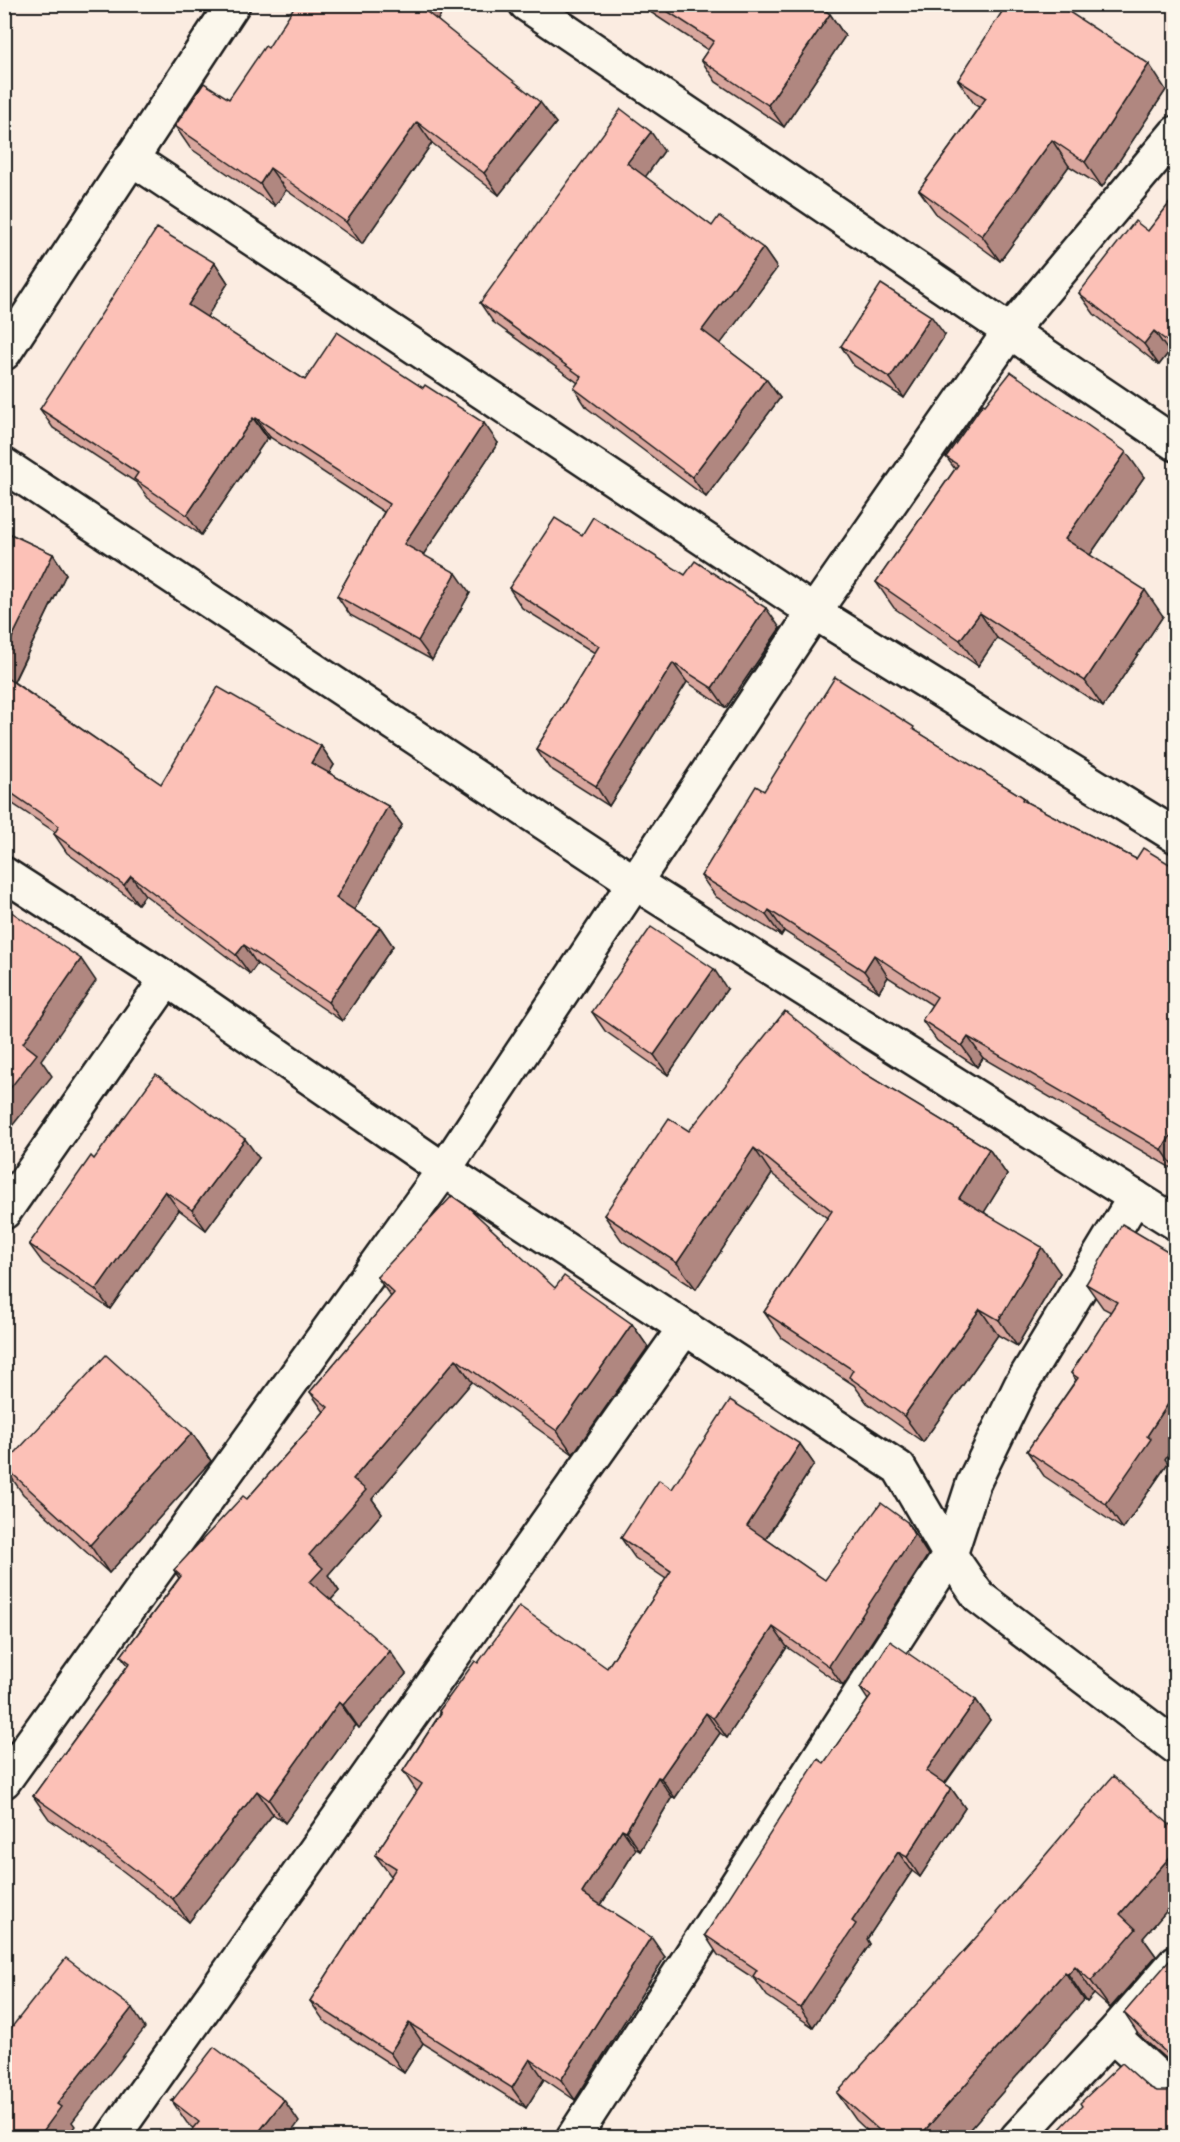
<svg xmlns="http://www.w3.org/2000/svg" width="1180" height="2142" viewBox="0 0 1180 2142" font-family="'Playpen Sans',sans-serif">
	<rect width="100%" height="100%" fill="#fbece1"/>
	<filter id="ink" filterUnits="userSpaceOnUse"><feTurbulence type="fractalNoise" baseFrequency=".0167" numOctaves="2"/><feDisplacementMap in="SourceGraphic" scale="12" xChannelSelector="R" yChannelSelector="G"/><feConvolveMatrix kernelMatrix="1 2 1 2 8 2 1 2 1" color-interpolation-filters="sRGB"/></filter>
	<g filter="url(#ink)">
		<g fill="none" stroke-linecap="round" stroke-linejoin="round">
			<defs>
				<g id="minor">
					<polyline points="526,4 1176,444"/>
					<polyline points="131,158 814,612 1176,836"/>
					<polyline points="4,353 233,4"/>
					<polyline points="4,465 634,882 1176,1223"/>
					<polyline points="4,874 167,979 444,1170 899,1468 950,1555 979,1597 1176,1747"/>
					<polyline points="4,1212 167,979"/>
					<polyline points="4,1781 444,1170 814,612 1010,331 1176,133"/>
					<polyline points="1112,2035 1176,2094"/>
					<polyline points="112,2138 684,1329"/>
					<polyline points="573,2138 950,1555 973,1484 1021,1385 1135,1197"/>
					<polyline points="1017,2138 1112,2035 1176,1962"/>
				</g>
			</defs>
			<use href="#minor" stroke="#1c1c1c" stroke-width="38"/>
			<use href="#minor" stroke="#fbf7ec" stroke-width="33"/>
		</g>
		<g fill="#d9a69d" stroke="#1c1c1c" stroke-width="1.5">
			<polygon points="448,4 437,20 556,123 499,195 432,143 362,244 286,190 275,206 190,148 175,126 229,99 268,48"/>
			<polygon points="638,4 815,4 830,14 845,36 784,127 716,82 701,60 708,50"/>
			<polygon points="958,80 1166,90 1102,187 1069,166 1000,261 937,215 919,190 979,107 975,105"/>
			<polygon points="664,151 645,177 712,226 763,248 777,268 720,344 766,379 780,398 706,497 587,408 574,388 578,383 493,322 480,303"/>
			<polygon points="1176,195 1176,358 1169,352 1159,365 1094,314 1079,293 1148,231"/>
			<polygon points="215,263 228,283 206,317 305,380 498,443 423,555 470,593 432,660 350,615 337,596 384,512 270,437 269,439 267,438 201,535 148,498 137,483 53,428 40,409"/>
			<polygon points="945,335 904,398 854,366 841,346"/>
			<polygon points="946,457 1144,477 1090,555 1163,616 1103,707 997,638 978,666 894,608 876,582 955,469"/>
			<polygon points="4,531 53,554 66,574 14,682 161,784 321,746 334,765 329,773 388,806 402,825 354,910 380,927 393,946 342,1021 257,964 250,974 145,895 138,904 67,853 54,834 55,832 4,798"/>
			<polygon points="582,535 685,575 780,628 726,708 687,682 609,806 549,768 536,749 595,653 522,608 509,588"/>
			<polygon points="917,732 1023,797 1028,803 1136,859 1176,868 1176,1171 983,1058 977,1067 937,1041 922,1020 932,1005 888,977 879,992 784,931 781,936 716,897 701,876 764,791"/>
			<polygon points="727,989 668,1075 605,1031 592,1012"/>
			<polygon points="862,1072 989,1149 1007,1175 984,1212 1060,1273 1017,1346 998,1335 923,1442 867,1403 854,1385 782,1338 764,1312 827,1218 772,1174 696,1289 622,1241 604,1215 689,1131"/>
			<polygon points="259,1158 206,1230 179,1210 110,1309 43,1263 29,1244 94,1159"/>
			<polygon points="1176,1256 1176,1442 1165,1459 1168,1463 1123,1529 1044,1476 1027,1451 1076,1380 1071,1373 1111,1312 1103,1308 1086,1284"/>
			<polygon points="377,1277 555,1288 632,1324 648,1347 573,1454 472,1382 372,1499 382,1513 328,1575 339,1591 331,1600 406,1674 359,1728 356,1725 285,1823 273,1814 189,1922 123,1871 49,1819 33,1796 128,1665 121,1656 179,1578 174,1570 247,1499 324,1412 310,1392 391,1297"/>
			<polygon points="192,1433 211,1461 109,1573 23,1494 4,1467"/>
			<polygon points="800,1444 814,1464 766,1539 825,1580 921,1542 928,1555 843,1686 787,1647 727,1738 720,1733 675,1798 672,1797 640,1851 636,1849 601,1905 665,1957 575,2100 544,2079 526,2108 423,2043 404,2073 324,2021 310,2001 391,1876 375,1855 417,1792 403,1771 440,1714 439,1711 478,1663 607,1668 666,1579 635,1558 621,1538 672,1489"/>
			<polygon points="860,1688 976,1700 990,1720 945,1784 951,1788 965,1808 920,1877 912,1871 867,1939 870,1944 813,2027 767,1996 755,1979 718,1955 705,1935 868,1700"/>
			<polygon points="1176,1830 1176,1900 1143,1938 1156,1956 1110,2008 1094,1994 1087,2002 1084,2000 962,2138 875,2138 856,2120 837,2093"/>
			<polygon points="1176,1967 1176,2068 1138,2034 1124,2013"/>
			<polygon points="172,2101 299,2122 194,2128 187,2123"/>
		</g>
		<g fill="#b08780" stroke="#1c1c1c" stroke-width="1.5">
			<polygon points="418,4 448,4 433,27"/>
			<polygon points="830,14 845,36 784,127 768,105"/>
			<polygon points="1149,64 1166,90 1102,187 1085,162"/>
			<polygon points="540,102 556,123 499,195 484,173"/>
			<polygon points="417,122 432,143 362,244 346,222"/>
			<polygon points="651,132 664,151 641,183 627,163"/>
			<polygon points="1052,140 1069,166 1000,261 982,236"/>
			<polygon points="270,168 286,190 275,206 260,184"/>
			<polygon points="763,248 777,268 716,350 702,330"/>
			<polygon points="215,263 228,283 202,325 188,305"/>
			<polygon points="931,316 945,335 904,398 890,378"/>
			<polygon points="1154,331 1169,352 1159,365 1144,344"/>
			<polygon points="766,379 780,398 706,497 692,477"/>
			<polygon points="253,418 267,438 201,535 187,515"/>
			<polygon points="256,418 270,437 269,439 255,420"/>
			<polygon points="484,423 498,443 417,564 404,544"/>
			<polygon points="1126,452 1144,477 1083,565 1065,539"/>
			<polygon points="53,554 66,574 10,689 4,681 4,654"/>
			<polygon points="456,573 470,593 432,660 418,641"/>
			<polygon points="1145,590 1163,616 1103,707 1085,681"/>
			<polygon points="766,608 780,628 726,708 712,688"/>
			<polygon points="980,613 997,638 978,666 960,640"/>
			<polygon points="673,663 687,682 609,806 596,786"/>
			<polygon points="321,746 334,765 324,782 311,763"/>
			<polygon points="388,806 402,825 350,917 336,898"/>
			<polygon points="131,876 145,895 138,904 124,885"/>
			<polygon points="769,910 784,931 781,936 766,915"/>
			<polygon points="380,927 393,946 342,1021 328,1002"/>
			<polygon points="244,945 257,964 250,974 236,955"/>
			<polygon points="874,955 888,977 879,992 864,971"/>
			<polygon points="81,959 96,981 41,1060 52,1076 4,1136 4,1096 23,1043"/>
			<polygon points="714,969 727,989 668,1075 654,1055"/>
			<polygon points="968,1037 983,1058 977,1067 962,1046"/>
			<polygon points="1174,1130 1176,1133 1176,1170 1162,1150"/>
			<polygon points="245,1139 259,1158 206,1230 192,1210"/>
			<polygon points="754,1148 772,1174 696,1289 677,1263"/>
			<polygon points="989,1149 1007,1175 977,1224 959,1198"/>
			<polygon points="165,1191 179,1210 110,1309 96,1290"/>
			<polygon points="1042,1247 1060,1273 1017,1346 999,1320"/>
			<polygon points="980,1309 998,1335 923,1442 904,1416"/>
			<polygon points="632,1324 648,1347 573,1454 557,1431"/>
			<polygon points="456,1359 472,1382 372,1499 382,1513 328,1575 339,1591 326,1605 310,1582 309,1555 353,1479"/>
			<polygon points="1176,1392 1176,1442 1165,1459 1168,1463 1123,1529 1106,1504 1147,1436"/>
			<polygon points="192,1433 211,1461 109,1573 90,1545"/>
			<polygon points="800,1444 814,1464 761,1546 747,1526"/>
			<polygon points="907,1522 928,1555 843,1686 829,1666"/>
			<polygon points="773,1627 787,1647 727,1738 713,1718"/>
			<polygon points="390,1651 406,1674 359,1728 343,1705"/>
			<polygon points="976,1700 990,1720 939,1791 926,1771"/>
			<polygon points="339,1702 356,1725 285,1823 269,1800"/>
			<polygon points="706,1713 720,1733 675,1798 661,1778"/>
			<polygon points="658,1777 672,1797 640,1851 626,1831"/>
			<polygon points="951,1788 965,1808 920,1877 907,1857"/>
			<polygon points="257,1791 273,1814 189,1922 173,1899"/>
			<polygon points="622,1829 636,1849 596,1913 582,1893"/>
			<polygon points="1176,1850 1176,1900 1143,1938 1156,1956 1110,2008 1091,1981 1120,1914"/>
			<polygon points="898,1852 912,1871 867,1939 870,1944 813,2027 800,2008 852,1921"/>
			<polygon points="651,1937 665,1957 575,2100 561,2080"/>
			<polygon points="1075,1966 1094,1994 1087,2002 1068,1974"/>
			<polygon points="1065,1972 1084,2000 962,2138 918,2138"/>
			<polygon points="132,2008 145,2028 72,2122 75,2126 66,2138 38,2138 57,2104"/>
			<polygon points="409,2023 423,2043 404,2073 390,2053"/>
			<polygon points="530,2059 544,2079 526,2108 512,2088"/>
			<polygon points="284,2100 299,2122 287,2138 254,2138"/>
		</g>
		<g fill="#fcc1b7" stroke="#1c1c1c" stroke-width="1.5">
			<polygon points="296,4 418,4 418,5 540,102 484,173 417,122 346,222 270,168 260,184 175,126 204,83 229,99 265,46 268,48"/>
			<polygon points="656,4 815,4 830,14 768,105 701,60 714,41"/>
			<polygon points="1007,4 1057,4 1149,64 1085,162 1052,140 982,236 919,190 986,98 958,80"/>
			<polygon points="621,109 651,132 627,163 712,226 719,216 763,248 702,330 766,379 692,477 574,388 582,377 480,303"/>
			<polygon points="1176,195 1176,348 1154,331 1144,344 1079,293 1135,221 1148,231"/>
			<polygon points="157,228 215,263 188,305 305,380 337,332 423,388 425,385 484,423 404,544 456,573 418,641 337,596 389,504 256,418 255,420 253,418 187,515 134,479 138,473 40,409"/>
			<polygon points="881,284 931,316 890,378 841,346"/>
			<polygon points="1011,372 1126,452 1065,539 1145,590 1085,681 980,613 960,640 876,582 958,465 946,457 983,404 985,405"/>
			<polygon points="593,517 685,575 695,561 766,608 712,688 673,663 596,786 536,749 599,646 509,588 555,518 582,535"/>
			<polygon points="4,531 53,554 4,654"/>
			<polygon points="4,676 161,784 218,687 321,746 311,763 388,806 336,898 380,927 328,1002 244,945 236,955 131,876 124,885 54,834 59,826 4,788"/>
			<polygon points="835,677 914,727 913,729 1023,797 1022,800 1136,859 1143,848 1176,868 1176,1132 1174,1130 1162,1150 968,1037 962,1046 922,1020 937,997 874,955 864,971 769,910 766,915 701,876 756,786 764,791"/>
			<polygon points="10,911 81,959 23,1043 37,1054 4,1096 4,919"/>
			<polygon points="651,927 714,969 654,1055 592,1012"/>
			<polygon points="785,1011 862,1072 989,1149 959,1198 1042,1247 999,1320 980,1309 904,1416 849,1377 853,1370 764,1312 832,1211 754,1148 677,1263 604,1215 669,1118 689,1131"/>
			<polygon points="156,1074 245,1139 192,1210 165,1191 96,1290 29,1244 91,1156 94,1159"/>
			<polygon points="452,1196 468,1207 555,1288 564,1276 632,1324 557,1431 456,1359 353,1479 366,1490 309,1555 323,1568 310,1582 390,1651 343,1705 339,1702 269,1800 257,1791 173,1899 107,1848 33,1796 130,1663 121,1656 181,1576 174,1570 243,1496 247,1499 328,1407 310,1392 394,1293 377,1277"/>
			<polygon points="1122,1224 1176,1256 1176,1392 1147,1436 1151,1439 1106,1504 1027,1451 1078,1378 1071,1373 1117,1302 1086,1284"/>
			<polygon points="106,1355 192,1433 90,1545 4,1466 4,1465"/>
			<polygon points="730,1400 800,1444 747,1526 825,1580 881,1503 907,1522 914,1535 829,1666 773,1627 713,1718 706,1713 661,1778 658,1777 626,1831 622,1829 582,1893 651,1937 561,2080 530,2059 512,2088 409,2023 390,2053 310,2001 396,1868 375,1855 422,1784 403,1771 441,1713 439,1711 475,1661 478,1663 519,1606 607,1668 671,1571 621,1538 659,1480 672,1489"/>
			<polygon points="890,1641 976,1700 926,1771 951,1788 907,1857 898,1852 852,1921 856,1924 800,2008 753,1976 757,1970 705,1935 818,1759 824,1763 871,1696 860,1688"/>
			<polygon points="1113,1776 1176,1830 1176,1850 1120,1914 1136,1929 1091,1981 1075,1966 1068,1974 1065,1972 918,2138 888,2138 837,2093 997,1914 996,1913"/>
			<polygon points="66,1958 132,2008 57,2104 61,2107 38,2138 4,2138 4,2037"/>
			<polygon points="1169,1961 1176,1967 1176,2062 1124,2013"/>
			<polygon points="214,2047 284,2100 254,2138 186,2138 199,2122 172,2101"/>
			<polygon points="1122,2063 1149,2087 1157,2091 1168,2091 1176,2085 1176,2138 1051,2138 1082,2106 1080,2103"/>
		</g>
	</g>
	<rect width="1180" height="2142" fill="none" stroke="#fbf7ec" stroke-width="24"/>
	<rect x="12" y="12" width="1156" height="2118" fill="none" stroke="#1c1c1c" stroke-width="2" filter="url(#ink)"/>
</svg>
